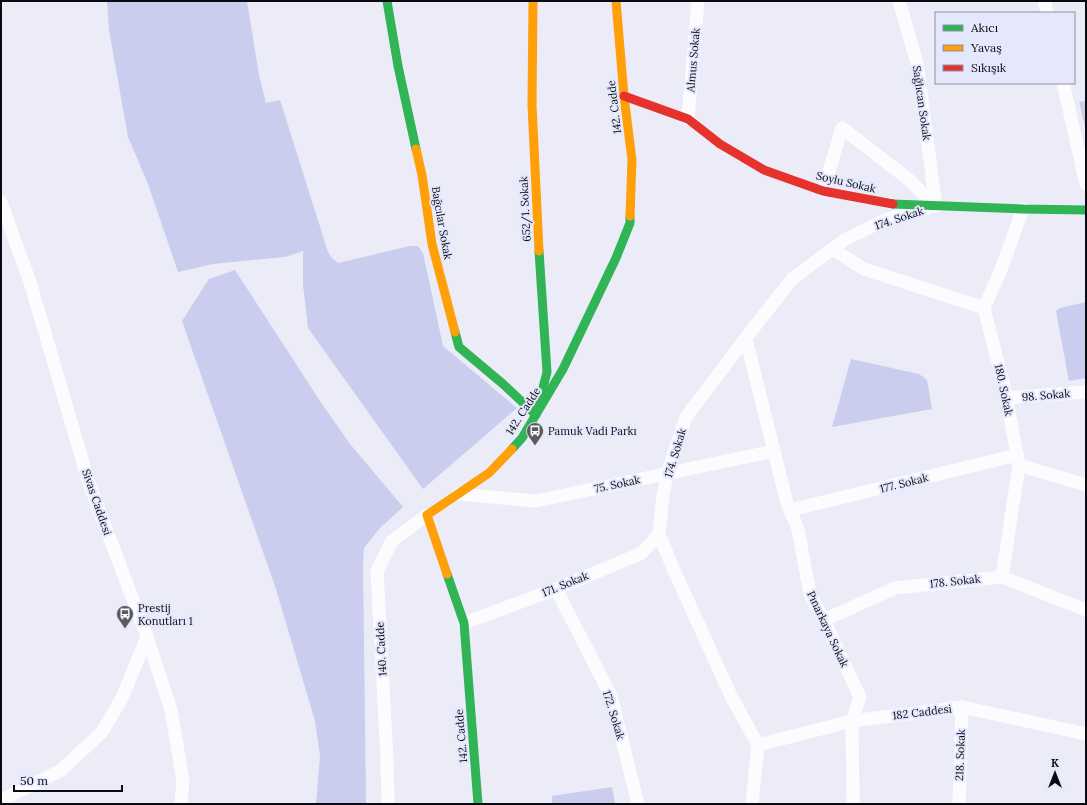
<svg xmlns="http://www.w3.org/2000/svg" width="1087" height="805" viewBox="0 0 1087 805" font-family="Lora,serif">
	<rect width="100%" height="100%" fill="#ebecf7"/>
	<g fill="#cacdee">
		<polygon points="107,1 247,1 259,75 266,103 280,100 328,252 332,258 338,263 410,246 418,246 423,253 443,346 517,408 423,489 308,328 303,285 303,251 285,257 213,264 178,272 148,184 128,137 109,30"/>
		<polygon points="1086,101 1086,131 1079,102"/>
		<polygon points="235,270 320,401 350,444 403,507 379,529 364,548 363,564 366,804 316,804 320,756 315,721 275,586 182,321 209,279"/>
		<polygon points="1086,302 1086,378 1069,381 1056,311 1060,308"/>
		<polygon points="851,359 919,374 927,380 932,409 832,427"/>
		<polygon points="612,787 615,804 552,804 552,796"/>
	</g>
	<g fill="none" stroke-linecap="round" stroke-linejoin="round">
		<g stroke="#fcfcfe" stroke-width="13">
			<polyline points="899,1 917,63 936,206"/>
			<polyline points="1044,1 1047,13"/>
			<polyline points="1063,83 1086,184"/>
			<polyline points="688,119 698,1"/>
			<polyline points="823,191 842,128 907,178 936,206"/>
			<polyline points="1,202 30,282 89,483 147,637 171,710 183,780 181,804"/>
			<polyline points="832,249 864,269 984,308"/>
			<polyline points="746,339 787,503 798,529 810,594 824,620 860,697 852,721 853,804"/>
			<polyline points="1007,398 1086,392"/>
			<polyline points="1019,465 1086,485"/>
			<polyline points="459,494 536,501 774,451"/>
			<polyline points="790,510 1017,455"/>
			<polyline points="1002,577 1019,465 1005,390 984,308 1000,272 1023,209"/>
			<polyline points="556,589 611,696 638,804"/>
			<polyline points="824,620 895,588 1002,577 1086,610"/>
			<polyline points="464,623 556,589 642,553 659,534"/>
			<polyline points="758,745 852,721 962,707 1086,734"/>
			<polyline points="1,800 60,771 102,732 122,698 147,637"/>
			<polyline points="388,804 387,760 377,571 392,541 427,515"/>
			<polyline points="752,804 758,745 731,696 673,568 659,534 663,495 667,474 686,417 752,330 792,279 846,239 885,220 926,209"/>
			<polyline points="959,804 962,707"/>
		</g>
		<g stroke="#30b455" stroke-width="9">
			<polyline points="387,1 398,66 416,149"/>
			<polyline points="893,204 1023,209 1086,210"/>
			<polyline points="455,332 459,347 503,384 536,415 547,372 539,251"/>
			<polyline points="512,449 522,438 563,369 616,258 630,223 630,216"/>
			<polyline points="447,574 464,623 478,804"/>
		</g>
		<g stroke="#ff9f0a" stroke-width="9">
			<polyline points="533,1 532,105 539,251"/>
			<polyline points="616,1 624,96 632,160 630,216"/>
			<polyline points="416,149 422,175 432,244 455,332"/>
			<polyline points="447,574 427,515 489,473 512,449"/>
		</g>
		<polyline stroke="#e5322d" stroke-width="9" points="624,96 688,119 720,144 764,170 823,191 893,204"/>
	</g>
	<defs>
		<symbol id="bus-pin" viewBox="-11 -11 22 30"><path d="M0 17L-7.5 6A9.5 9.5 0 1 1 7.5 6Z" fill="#595a62" stroke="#e5e8fd"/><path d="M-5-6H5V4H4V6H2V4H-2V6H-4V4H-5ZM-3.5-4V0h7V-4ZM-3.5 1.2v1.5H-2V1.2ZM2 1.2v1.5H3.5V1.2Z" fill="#fff"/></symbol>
	</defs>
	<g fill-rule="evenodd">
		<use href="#bus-pin" x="525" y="421" width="20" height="27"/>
		<use href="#bus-pin" x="115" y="604" width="20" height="27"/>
	</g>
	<g text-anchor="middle" stroke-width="4" stroke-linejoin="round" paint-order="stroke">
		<g font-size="11" fill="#0a0b11" stroke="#e5e8fd">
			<text transform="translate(693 60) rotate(-85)" y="4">Almus Sokak</text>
			<text transform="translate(922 103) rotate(82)" y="4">Sağlıcan Sokak</text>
			<text transform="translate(614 107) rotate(-97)" y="4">142. Cadde</text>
			<text transform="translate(846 182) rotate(13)" y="4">Soylu Sokak</text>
			<text transform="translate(525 209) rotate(-93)" y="4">652/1. Sokak</text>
			<text transform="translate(899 218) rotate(-18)" y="4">174. Sokak</text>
			<text transform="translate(442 223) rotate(80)" y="4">Bağcılar Sokak</text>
			<text transform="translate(1004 390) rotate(78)" y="4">180. Sokak</text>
			<text transform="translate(1046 395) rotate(-5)" y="4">98. Sokak</text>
			<text transform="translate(523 411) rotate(-57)" y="4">142. Cadde</text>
			<text transform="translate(675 453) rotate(-73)" y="4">174. Sokak</text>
			<text transform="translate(904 483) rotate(-14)" y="4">177. Sokak</text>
			<text transform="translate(617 484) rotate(-12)" y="4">75. Sokak</text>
			<text transform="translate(97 502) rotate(71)" y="4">Sivas Caddesi</text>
			<text transform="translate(955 581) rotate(-6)" y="4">178. Sokak</text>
			<text transform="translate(565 584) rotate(-22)" y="4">171. Sokak</text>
			<text transform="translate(828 629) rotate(65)" y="4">Pınarkaya Sokak</text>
			<text transform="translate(381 649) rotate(-93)" y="4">140. Cadde</text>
			<text transform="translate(922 712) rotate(-7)" y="4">182 Caddesi</text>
			<text transform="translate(614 715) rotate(73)" y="4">172. Sokak</text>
			<text transform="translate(461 736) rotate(-95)" y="4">142. Cadde</text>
			<text transform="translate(960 755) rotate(-88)" y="4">218. Sokak</text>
		</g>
		<g font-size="11" fill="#0a0b11" stroke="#e5e8fd" text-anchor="start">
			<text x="548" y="435">Pamuk Vadi Parkı</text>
			<text x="138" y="612">Prestij<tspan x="138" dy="13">Konutları 1</tspan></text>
		</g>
	</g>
	<rect width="1087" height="805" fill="none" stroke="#0a0b11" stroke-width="4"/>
	<rect x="935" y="12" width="140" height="72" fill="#e5e8fd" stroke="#8d909f"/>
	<rect x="943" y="25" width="20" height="6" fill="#30b455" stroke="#8d909f"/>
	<text x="971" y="32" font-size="12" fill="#0a0b11">Akıcı</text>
	<rect x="943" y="45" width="20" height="6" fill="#ff9f0a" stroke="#8d909f"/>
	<text x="971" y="52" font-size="12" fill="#0a0b11">Yavaş</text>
	<rect x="943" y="65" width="20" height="6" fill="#e5322d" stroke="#8d909f"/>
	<text x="971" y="72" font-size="12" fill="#0a0b11">Sıkışık</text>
	<g transform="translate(1055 773)" stroke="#e5e8fd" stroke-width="3" paint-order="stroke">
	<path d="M0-3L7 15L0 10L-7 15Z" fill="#0a0b11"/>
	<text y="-6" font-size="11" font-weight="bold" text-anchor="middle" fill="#0a0b11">K</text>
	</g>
	<path d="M14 785v6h108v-6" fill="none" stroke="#0a0b11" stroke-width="2"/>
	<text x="20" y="785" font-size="12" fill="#0a0b11" stroke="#e5e8fd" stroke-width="3" paint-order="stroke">50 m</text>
</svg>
